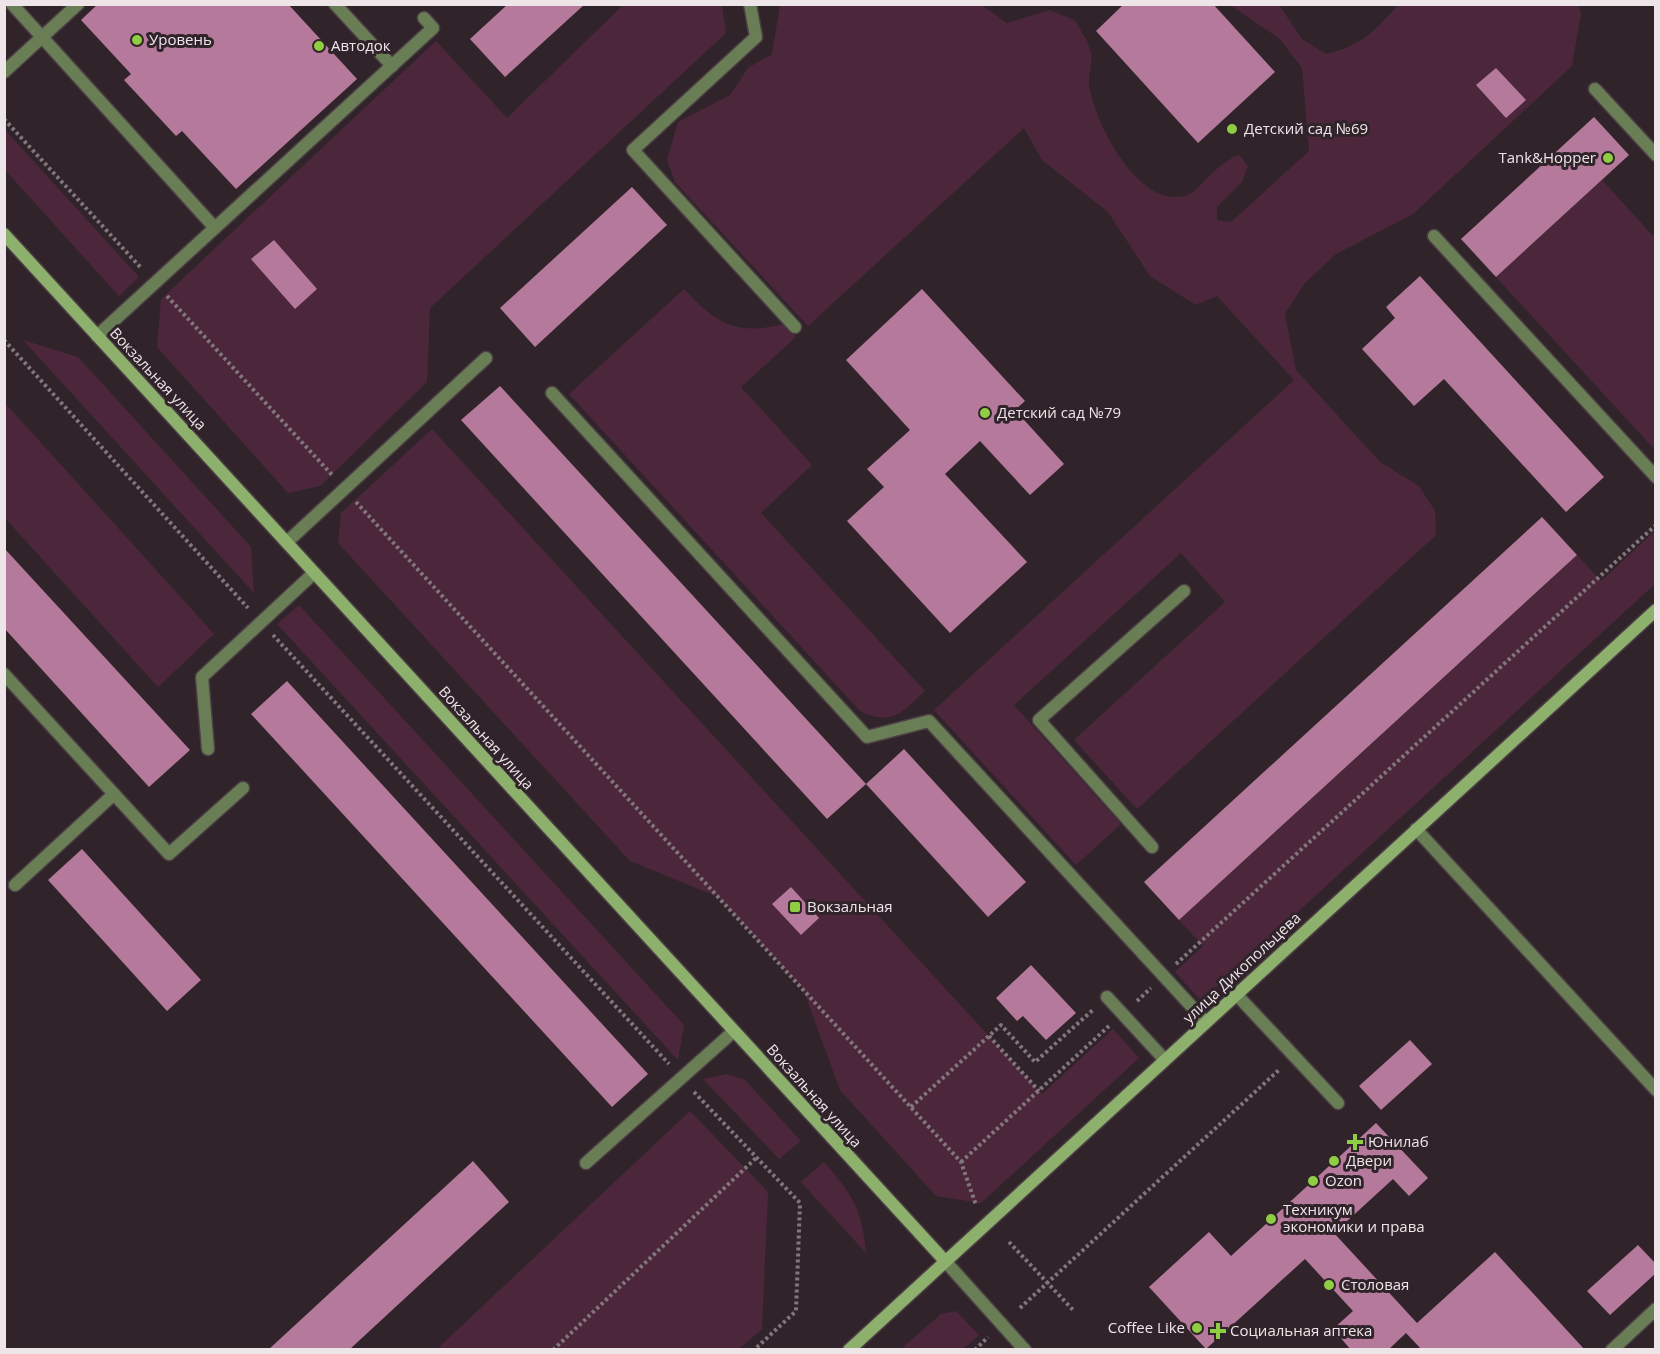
<svg xmlns="http://www.w3.org/2000/svg" width="1660" height="1354" viewBox="0 0 1660 1354" font-family="'Open Sans',sans-serif">
	<rect width="100%" height="100%" fill="#30242a"/>
	<g fill="#4c273c">
		<path d="M 1578,4 L 1581,13 L 1572,66 L 1413,214 L 1336,254 L 1304,284 L 1285,314 L 1296,370 L 1380,462 L 1419,486 L 1435,511 L 1436,535 L 1137,809 L 1074,740 L 1225,602 L 1181,553 L 1014,705 L 1121,824 L 1076,865 L 934,710 L 1294,380 L 1217,296 L 1196,305 L 1150,276 L 1108,212 L 1042,160 L 1024,128 L 808,326 L 675,182 L 667,160 L 678,122 L 730,95 L 748,68 L 772,54 L 780,5 L 982,5 L 1007,23 L 1050,10 L 1076,21 C 1080,30 1087,39 1090,49 C 1094,60 1088,74 1089,85 C 1095,124 1138,208 1185,196 C 1200,192 1215,163 1239,155 L 1248,166 L 1242,182 L 1217,207 L 1217,220 L 1231,222 L 1309,151 L 1302,68 L 1280,39 L 1230,5 L 1279,5 L 1302,39 L 1326,54 C 1362,45 1374,32 1398,5 Z"/>
		<polygon points="623,5 722,5 726,33 430,308 427,382 320,486 288,493 157,347 161,299 436,41 507,118"/>
		<polygon points="5,130 139,277 119,296 5,170"/>
		<polygon points="1602,180 1655,238 1655,450 1496,277"/>
		<path d="M 684,289 C 716,323 735,336 784,324 L 796,337 L 741,387 L 812,465 L 761,513 L 925,691 C 902,712 892,727 860,711 L 569,394 Z"/>
		<polygon points="23,340 78,357 251,547 254,593"/>
		<polygon points="5,403 214,634 158,687 5,518"/>
		<polygon points="432,429 1042,1094 1113,1029 1139,1058 981,1203 936,1196 840,1090 803,989 718,897 630,861 338,543 341,513"/>
		<polygon points="1655,531 1655,584 1201,1001 1175,972 1203,946 1179,920 1577,555 1601,581"/>
		<polygon points="299,605 684,1025 678,1060 277,624"/>
		<polygon points="727,1074 745,1080 801,1141 779,1159 703,1079"/>
		<polygon points="690,1111 768,1192 762,1329 739,1349 437,1349"/>
		<path d="M 824,1162 C 852,1194 862,1209 866,1253 L 801,1182 Z"/>
		<polygon points="956,1311 979,1335 963,1349 901,1349 941,1314"/>
	</g>
	<g fill="#b57a9b">
		<polygon points="98,4 288,4 357,79 236,189 182,131 176,136 124,80 131,74 81,20"/>
		<polygon points="508,4 585,4 505,77 470,39"/>
		<polygon points="1124,4 1213,4 1275,72 1198,143 1096,31"/>
		<polygon points="1496,68 1526,100 1506,118 1476,85"/>
		<polygon points="1594,117 1629,155 1496,277 1461,239"/>
		<polygon points="632,187 667,225 535,347 500,308"/>
		<polygon points="274,240 317,289 295,309 251,259"/>
		<polygon points="1420,276 1604,477 1566,512 1444,379 1414,406 1362,349 1395,318 1386,307"/>
		<polygon points="922,289 1025,401 1015,410 1064,464 1030,495 980,441 945,474 1027,562 950,633 847,521 884,487 867,469 910,430 846,360"/>
		<polygon points="500,386 866,784 827,819 461,420"/>
		<polygon points="1542,517 1577,555 1179,920 1144,882"/>
		<polygon points="4,548 190,750 149,787 4,628"/>
		<polygon points="287,681 648,1074 612,1107 251,714"/>
		<polygon points="904,749 1026,882 988,917 866,784"/>
		<polygon points="82,849 201,980 167,1011 48,880"/>
		<polygon points="791,887 819,918 801,935 772,904"/>
		<polygon points="1031,965 1076,1013 1046,1040 1023,1016 1017,1021 996,998"/>
		<polygon points="1410,1040 1432,1064 1381,1110 1359,1086"/>
		<polygon points="1376,1123 1428,1178 1409,1196 1393,1179 1334,1233 1382,1285 1417,1323 1495,1252 1585,1350 1422,1350 1406,1333 1388,1350 1351,1350 1333,1329 1353,1311 1305,1259 1206,1349 1149,1287 1209,1232 1231,1256"/>
		<polygon points="473,1161 509,1202 349,1350 268,1350"/>
		<polygon points="1638,1245 1656,1264 1656,1273 1610,1315 1587,1291"/>
	</g>
	<g fill="none" stroke-linecap="round" stroke-linejoin="round">
		<defs>
			<g id="lane">
				<polyline points="12,4 215,228"/>
				<polyline points="335,4 392,66"/>
				<polyline points="750,4 756,37 633,150 795,327"/>
				<polyline points="4,72 78,4"/>
				<polyline points="1595,89 1656,155"/>
				<polyline points="1434,236 1656,477"/>
				<polyline points="97,336 433,28 424,18"/>
				<polyline points="552,393 867,737 929,721 1206,1022"/>
				<polyline points="287,542 486,358"/>
				<polyline points="4,674 169,854 243,788"/>
				<polyline points="208,749 202,677 314,573"/>
				<polyline points="1416,829 1656,1090"/>
				<polyline points="1152,847 1039,720 1184,591"/>
				<polyline points="15,885 114,794"/>
				<polyline points="1236,994 1338,1103"/>
				<polyline points="1107,997 1165,1060"/>
				<polyline points="586,1163 734,1031"/>
				<polyline points="945,1261 1025,1350"/>
				<polyline points="1612,1350 1656,1309"/>
			</g>
			<g id="secondary">
				<polyline points="4,234 945,1261"/>
				<polyline points="849,1350 1656,610"/>
			</g>
		</defs>
		<use href="#lane" stroke="#4b3f45" stroke-width="15"/>
		<use href="#secondary" stroke="#4b3f45" stroke-width="15"/>
		<g stroke="#82777c" stroke-width="4" stroke-dasharray="3 3" stroke-linecap="butt">
			<polyline points="4,119 142,269"/>
			<polyline points="167,296 333,476"/>
			<polyline points="4,340 248,608"/>
			<polyline points="356,502 961,1162 976,1205"/>
			<polyline points="273,635 669,1064"/>
			<polyline points="1176,964 1656,525"/>
			<polyline points="1137,1001 1151,988"/>
			<polyline points="989,1036 1039,1091"/>
			<polyline points="694,1092 800,1203 796,1311 754,1350"/>
			<polyline points="911,1107 1001,1025 1035,1062 1094,1009"/>
			<polyline points="961,1162 1109,1026"/>
			<polyline points="1009,1242 1074,1311"/>
			<polyline points="1020,1308 1280,1069"/>
			<polyline points="553,1350 756,1158"/>
			<polyline points="975,1350 988,1337"/>
		</g>
		<use href="#lane" stroke="#697e55" stroke-width="12"/>
		<use href="#secondary" stroke="#8eb06d" stroke-width="12"/>
	</g>
	<g fill="#8fcd42" stroke="#30242a" stroke-width="2">
		<circle cx="137" cy="40" r="6"/>
		<circle cx="319" cy="46" r="6"/>
		<circle cx="1232" cy="129" r="6"/>
		<circle cx="1608" cy="158" r="6"/>
		<circle cx="985" cy="413" r="6"/>
		<rect x="789" y="901" width="12" height="12" rx="3"/>
		<path d="M1352 1133h6v6h6v6h-6v6h-6v-6h-6v-6h6z"/>
		<circle cx="1334" cy="1161" r="6"/>
		<circle cx="1313" cy="1181" r="6"/>
		<circle cx="1271" cy="1219" r="6"/>
		<circle cx="1329" cy="1285" r="6"/>
		<circle cx="1197" cy="1328" r="6"/>
		<path d="M1215 1322h6v6h6v6h-6v6h-6v-6h-6v-6h6z"/>
	</g>
	<g text-anchor="middle" stroke-width="6" stroke-linejoin="round" paint-order="stroke">
		<g font-size="15" fill="#eee5e9" stroke="#30242a" text-anchor="start">
			<text x="149" y="45">Уровень</text>
			<text x="331" y="51">Автодок</text>
			<text x="1244" y="134">Детский сад №69</text>
			<text x="1596" y="163" text-anchor="end">Tank&amp;Hopper</text>
			<text x="997" y="418">Детский сад №79</text>
			<text x="807" y="912">Вокзальная</text>
			<text x="1368" y="1147">Юнилаб</text>
			<text x="1346" y="1166">Двери</text>
			<text x="1325" y="1186">Ozon</text>
			<text x="1283" y="1215">Техникум<tspan x="1283" dy="17">экономики и права</tspan></text>
			<text x="1341" y="1290">Столовая</text>
			<text x="1185" y="1333" text-anchor="end">Coffee Like</text>
			<text x="1230" y="1336">Социальная аптека</text>
		</g>
		<g font-size="15" fill="#eee5e9" stroke="#30242a">
			<text transform="translate(158 379) rotate(47)" y="5">Вокзальная улица</text>
			<text transform="translate(486 738) rotate(48)" y="5">Вокзальная улица</text>
			<text transform="translate(1242 968) rotate(-43)" y="5">улица Дикопольцева</text>
			<text transform="translate(814 1096) rotate(48)" y="5">Вокзальная улица</text>
		</g>
	</g>
	<rect width="1660" height="1354" fill="none" stroke="#eee5e9" stroke-width="12"/>
</svg>
